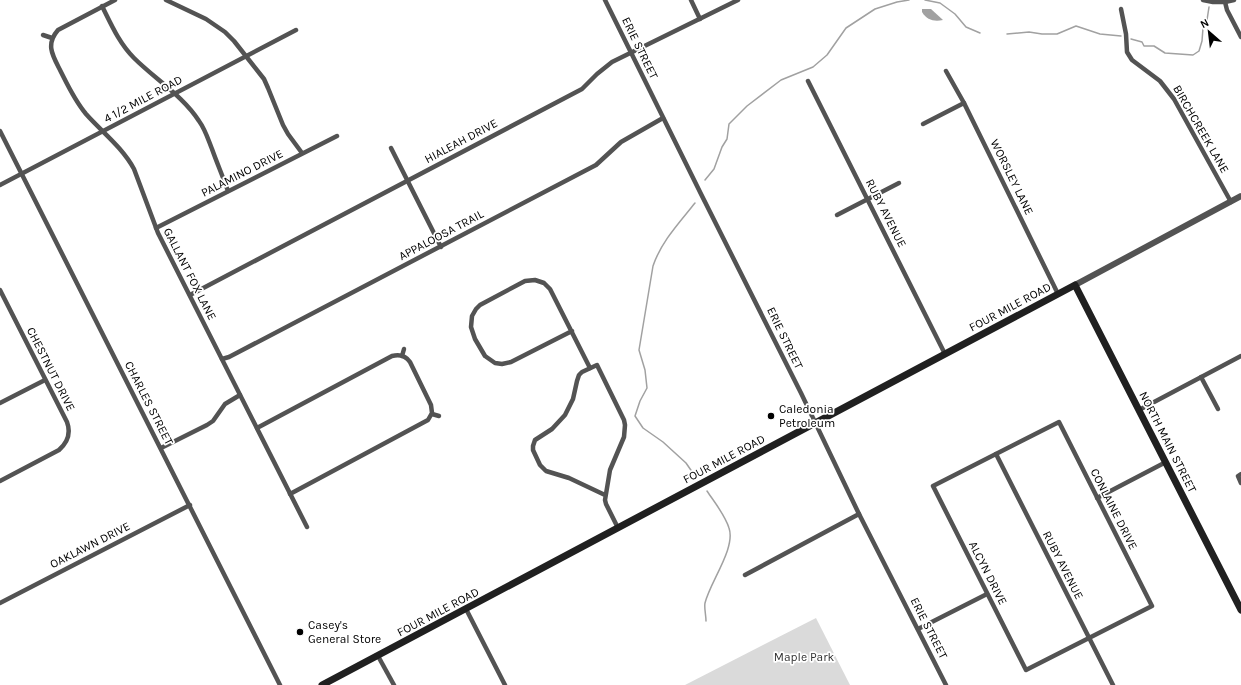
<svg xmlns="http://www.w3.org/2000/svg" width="1241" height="685" viewBox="0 0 1241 685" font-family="Karla,sans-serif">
	<rect width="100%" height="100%" fill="#fff"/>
	<polygon fill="#dadada" points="816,618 850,685 685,685"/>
	<path fill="#a1a1a1" d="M 922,9 L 931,9 L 943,20 C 934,22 927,20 922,12 Z"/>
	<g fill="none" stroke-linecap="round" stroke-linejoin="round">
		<g stroke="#a1a1a1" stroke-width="1.5">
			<polyline points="925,0 940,3 955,14 966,27 980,33"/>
			<polyline points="1007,34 1029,32 1042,34 1057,34 1076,26 1100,34 1121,36"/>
			<polyline points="1131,39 1142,42 1144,46 1154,46 1165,53 1193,55 1199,51 1202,41 1203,28 1207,20 1209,7"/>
			<polyline points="705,180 714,169 722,147 727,139 729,124 747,106 781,80 813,67 827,55 846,28 875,9 897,2 909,0"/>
			<path d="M 695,203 C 679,223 661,242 653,266 L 639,350 L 645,370 L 647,388 L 640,401 L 635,416 L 643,428 L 663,442 L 686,463 L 695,476"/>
			<path d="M 706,621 C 706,615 704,608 705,603 C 710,582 736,548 729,528 C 725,515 715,503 707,491"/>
		</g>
		<g stroke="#535353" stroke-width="4.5">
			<path d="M 115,0 L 58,30 C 45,45 53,56 61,72 C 68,86 75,101 86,114 C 102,132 122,147 134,169 L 158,233 L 307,527"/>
			<polyline points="166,0 206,19 225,32 234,41 264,79 268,88 283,125 288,134 302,153"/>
			<polyline points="605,0 701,194 801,393 859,514 946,685"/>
			<polyline points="691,0 700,19"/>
			<polyline points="1203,0 1213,2 1225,2 1227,10 1241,37"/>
			<polyline points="1225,2 1234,0"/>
			<path d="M 102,6 C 111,24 119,43 134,58 C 155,79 183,96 199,121 C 205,129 208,139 212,149 C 217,163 223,177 228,191"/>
			<polyline points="1121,9 1126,34 1127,52 1132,60 1160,81 1174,99 1231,202"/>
			<polyline points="43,35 52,38"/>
			<polyline points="946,71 964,103 1058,294"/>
			<polyline points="808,81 945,354"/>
			<polyline points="923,124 964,103"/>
			<polyline points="0,131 280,685"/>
			<polyline points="391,148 441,247"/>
			<polyline points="0,185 296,30"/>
			<polyline points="837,215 899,183"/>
			<polyline points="156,228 337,136"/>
			<path d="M 0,290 L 67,422 C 71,433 68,442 59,450 L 0,481"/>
			<polyline points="190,295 582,89 597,74 612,62 738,0"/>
			<polyline points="572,331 511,362 502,364 495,363 485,356 475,339 471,327 472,316 476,309 480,305 525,281 535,280 544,283 550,289 590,368"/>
			<polyline points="402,356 404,349"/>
			<polyline points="222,359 229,357 596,165 621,142 663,118"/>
			<polyline points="1201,377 1218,409"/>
			<polyline points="0,403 45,380"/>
			<polyline points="1139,410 1241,356"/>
			<polyline points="432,414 439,416"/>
			<polygon points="1059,422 1152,606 1026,670 933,486"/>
			<path d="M 257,428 L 392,356 C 400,354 406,356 410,362 L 431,405 L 432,413 L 428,420 L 290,494"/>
			<polyline points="161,448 207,425 213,421 225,404 240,395"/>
			<polyline points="996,454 1113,685"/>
			<polyline points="1241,474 1238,476 1241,483"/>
			<polyline points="605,495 569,478 546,471 540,465 533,450 533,446 535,440 552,429 565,415 573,399 577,381 579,375 582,372 597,365 624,420 625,425 624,437 610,470 605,500 606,504 618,528"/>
			<polyline points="1097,498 1166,462"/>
			<polyline points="745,575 859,514"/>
			<polyline points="0,603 190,505"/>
			<polyline points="466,609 505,685"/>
			<polyline points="918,629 987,594"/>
			<polyline points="378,656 394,685"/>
		</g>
		<polyline stroke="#535353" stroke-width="6" points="1075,285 1241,196"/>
		<polyline stroke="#202020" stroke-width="7" points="322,685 1075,285 1241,610"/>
	</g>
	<g fill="#000" stroke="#fff" stroke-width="1.5">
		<circle cx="771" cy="416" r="4"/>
		<circle cx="300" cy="632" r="4"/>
	</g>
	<g text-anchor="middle" stroke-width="3.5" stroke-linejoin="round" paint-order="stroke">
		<g font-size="12" fill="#000" stroke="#fff">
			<text transform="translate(640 48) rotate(64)" y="4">ERIE STREET</text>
			<text transform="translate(143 99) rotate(-28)" y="4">4 1/2 MILE ROAD</text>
			<text transform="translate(1201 129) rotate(60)" y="4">BIRCHCREEK LANE</text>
			<text transform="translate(461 141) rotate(-28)" y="4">HIALEAH DRIVE</text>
			<text transform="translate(242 173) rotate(-27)" y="4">PALAMINO DRIVE</text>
			<text transform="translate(1012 177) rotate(64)" y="4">WORSLEY LANE</text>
			<text transform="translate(886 213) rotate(63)" y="4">RUBY AVENUE</text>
			<text transform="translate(441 235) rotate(-28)" y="4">APPALOOSA TRAIL</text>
			<text transform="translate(190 274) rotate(63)" y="4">GALLANT FOX LANE</text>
			<text transform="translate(1010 307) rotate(-28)" y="4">FOUR MILE ROAD</text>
			<text transform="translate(785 338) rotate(64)" y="4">ERIE STREET</text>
			<text transform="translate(51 369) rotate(63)" y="4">CHESTNUT DRIVE</text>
			<text transform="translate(149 403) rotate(63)" y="4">CHARLES STREET</text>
			<text transform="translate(1168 442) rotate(63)" y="4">NORTH MAIN STREET</text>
			<text transform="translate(724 459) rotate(-28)" y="4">FOUR MILE ROAD</text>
			<text transform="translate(1114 509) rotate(63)" y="4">CONLAINE DRIVE</text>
			<text transform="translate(90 545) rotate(-27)" y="4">OAKLAWN DRIVE</text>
			<text transform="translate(1063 565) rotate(63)" y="4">RUBY AVENUE</text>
			<text transform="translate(988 573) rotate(63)" y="4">ALCYN DRIVE</text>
			<text transform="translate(438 612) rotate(-28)" y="4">FOUR MILE ROAD</text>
			<text transform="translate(929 628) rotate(63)" y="4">ERIE STREET</text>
		</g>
		<g font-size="12" fill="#000" stroke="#fff" text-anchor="start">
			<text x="779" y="413">Caledonia<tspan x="779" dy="14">Petroleum</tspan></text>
			<text x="308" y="629">Casey's<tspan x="308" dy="14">General Store</tspan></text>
		</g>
		<g font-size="12" fill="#313131" stroke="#fff">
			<text x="804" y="661">Maple Park</text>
		</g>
	</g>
	<g transform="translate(1209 32) rotate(332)" stroke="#ffffff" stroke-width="3" paint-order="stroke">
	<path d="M0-3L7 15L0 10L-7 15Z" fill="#000000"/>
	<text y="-6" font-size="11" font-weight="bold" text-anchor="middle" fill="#000000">N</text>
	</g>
</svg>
